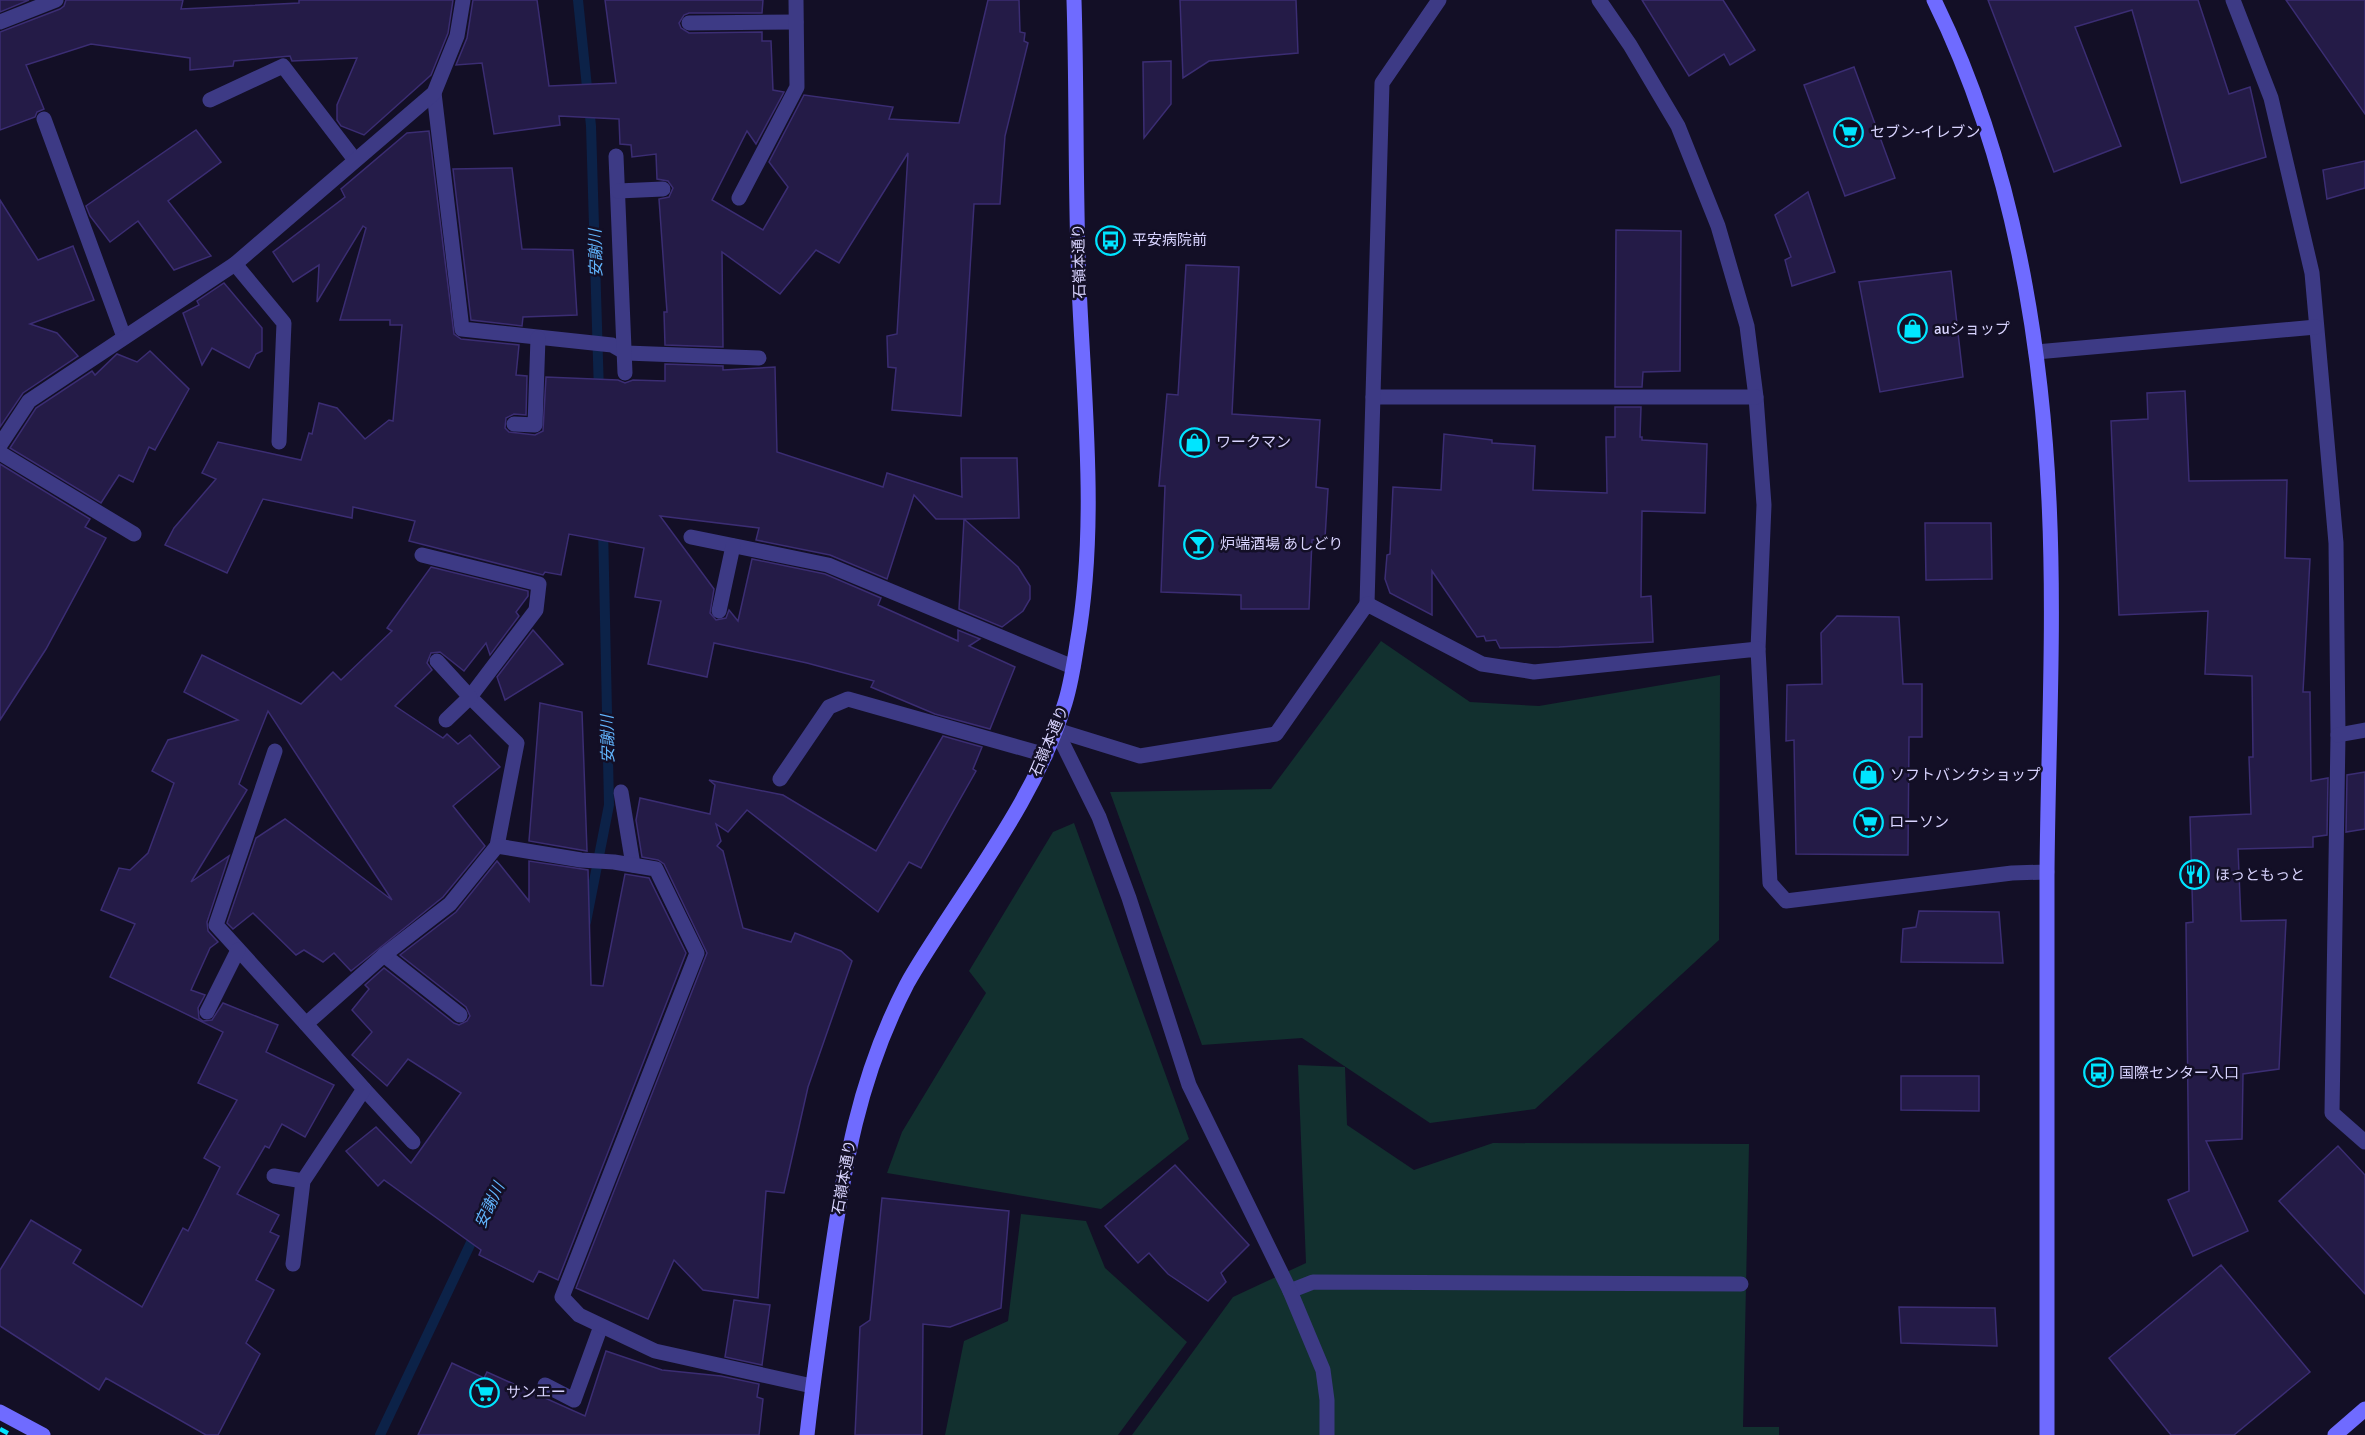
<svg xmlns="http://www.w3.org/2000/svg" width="2365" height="1435" viewBox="0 0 2365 1435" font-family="Signika,'Noto Sans JP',sans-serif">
	<rect width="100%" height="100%" fill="#130f26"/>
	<g fill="#12302f">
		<polygon points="1381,641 1470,702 1539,706 1720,675 1719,940 1535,1109 1430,1123 1302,1038 1202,1045 1110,792 1271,789"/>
		<polygon points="1074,823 1189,1139 1101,1209 887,1173 902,1132 986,993 969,971 1053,832"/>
		<polygon points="1298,1065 1345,1067 1347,1125 1414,1170 1493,1143 1749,1144 1743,1427 1779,1427 1779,1435 1132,1435 1233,1297 1306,1263"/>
		<polygon points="1021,1214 1086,1221 1105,1268 1187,1342 1118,1435 945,1435 964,1341 1008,1321"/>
	</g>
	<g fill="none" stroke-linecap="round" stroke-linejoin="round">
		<g stroke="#0c2248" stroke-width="10">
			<polyline points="578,0 591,126 599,393"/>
			<polyline points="586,922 609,805 603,526"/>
			<polyline points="380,1435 476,1232"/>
		</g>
	</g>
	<g fill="#241b47" stroke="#3b2d73" stroke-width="1.5">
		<polygon points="0,0 29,0 0,12"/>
		<polygon points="66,0 183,0 181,9 299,3 299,0 453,0 448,33 431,75 364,135 341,126 337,120 337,105 357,58 292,61 290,56 234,61 233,66 190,70 190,58 91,44 26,65 44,109 37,112 35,117 0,130 0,32 60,9 64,6"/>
		<polygon points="473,0 537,0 549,86 616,83 605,0 763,0 762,13 689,13 684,15 679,23 681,28 689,33 762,32 762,41 771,41 773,90 784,92 756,144 747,131 712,200 763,230 788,187 769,162 804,95 893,107 889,119 959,123 988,0 1019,0 1020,32 1025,33 1024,41 1028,43 1005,136 1000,204 974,204 961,416 892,410 896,368 888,367 887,336 897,334 908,153 839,263 816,250 780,294 722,252 723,347 665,345 664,312 667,312 659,199 669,197 673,188 668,181 657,179 656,154 632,157 631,145 620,144 619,119 559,116 560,125 494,134 482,63 456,65 467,38"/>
		<polygon points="1180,0 1296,0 1298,53 1209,61 1183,78"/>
		<polygon points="1642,0 1723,0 1755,50 1730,65 1724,54 1689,76"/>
		<polygon points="1988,0 2198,0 2229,94 2250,87 2266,157 2181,183 2132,10 2075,27 2121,146 2054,172"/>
		<polygon points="2286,0 2365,0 2365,114"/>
		<polygon points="1171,61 1171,104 1144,138 1143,62"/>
		<polygon points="1854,67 1895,178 1845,196 1804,85"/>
		<polygon points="196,130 221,162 168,201 211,256 174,270 138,221 110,242 90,216 86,206"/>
		<polygon points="429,131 454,334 461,339 519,345 516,375 527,376 526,415 514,414 506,418 505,428 509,432 535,435 543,431 546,377 618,380 625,383 633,380 665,381 665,364 723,366 723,370 775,367 777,452 883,487 887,473 962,497 961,458 1017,458 1019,518 964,519 1018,567 1030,586 1030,599 1023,611 1002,627 959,609 964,519 936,519 914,495 887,579 830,555 756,540 759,528 660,516 714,589 710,613 716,620 726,618 729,610 738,621 752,559 825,574 881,598 878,605 958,641 958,630 980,639 969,646 1015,667 990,729 935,714 871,687 874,681 807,663 714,643 707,677 648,664 661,601 635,597 644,548 569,534 561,575 545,572 543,575 409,541 415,521 353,507 352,518 263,499 227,573 165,545 174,528 216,479 202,473 218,442 301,460 309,433 312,434 319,403 337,408 365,439 389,420 393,421 402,325 390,325 390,320 340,320 366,228 363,226 317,302 319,265 293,282 273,252 345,197 341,189 407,133"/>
		<polygon points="2365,161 2365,188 2327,199 2323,170"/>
		<polygon points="512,168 522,249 573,250 577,315 523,317 522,326 471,320 453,169"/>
		<polygon points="1808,192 1835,272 1792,286 1785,260 1791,257 1775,215"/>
		<polygon points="0,200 38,260 73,246 94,300 30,324 57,333 78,356 23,393 0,427"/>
		<polygon points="1616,230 1681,231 1680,371 1643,372 1642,387 1615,387"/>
		<polygon points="1186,265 1239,267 1232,414 1320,420 1316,487 1328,489 1325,538 1312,540 1309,609 1241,609 1241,595 1161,592 1165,486 1159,486 1167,394 1178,395"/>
		<polygon points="1951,271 1963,377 1880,392 1859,282"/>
		<polygon points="224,283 262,328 262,351 256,354 249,368 212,348 202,365 183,313 199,305 197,301"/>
		<polygon points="150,351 189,389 155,450 149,447 133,482 119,475 101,503 10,448 36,408 92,371 95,375 117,354 137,362"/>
		<polygon points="2185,391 2189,481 2287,480 2285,558 2310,559 2303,692 2310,692 2311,781 2328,778 2327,835 2313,837 2313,847 2238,849 2241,921 2286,920 2279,1069 2243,1074 2242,1139 2206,1141 2248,1231 2193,1256 2168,1200 2189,1191 2186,923 2193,922 2190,817 2251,814 2249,757 2253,757 2252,676 2205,674 2208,611 2119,615 2111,421 2148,419 2147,393"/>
		<polygon points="1615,407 1641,407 1640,437 1642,437 1642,440 1707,444 1705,513 1642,511 1641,597 1651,596 1653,642 1559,647 1500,648 1496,640 1486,641 1484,636 1477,637 1432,571 1432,615 1390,593 1385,579 1387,555 1390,554 1393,487 1441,490 1444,434 1492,440 1492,443 1535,446 1533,490 1607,493 1606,437 1615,437"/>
		<polygon points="0,464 90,519 85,527 106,538 46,649 0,720"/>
		<polygon points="1925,523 1991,523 1992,579 1926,580"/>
		<polygon points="431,567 528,591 528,596 516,612 519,616 490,655 486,643 464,671 440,652 431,653 427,663 432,670 395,706 443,738 447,734 458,744 470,735 500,767 453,806 485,846 443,897 351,971 334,953 323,962 304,950 296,955 253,913 233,929 227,923 256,838 285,819 392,900 268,711 239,784 247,790 191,882 229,856 207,922 208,931 218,942 210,948 191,990 205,995 198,1008 199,1018 203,1021 212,1020 223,1003 278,1025 266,1052 334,1085 305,1137 282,1124 269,1148 265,1146 237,1194 279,1215 270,1232 279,1236 256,1280 274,1290 246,1343 260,1354 218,1435 206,1435 106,1378 99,1390 0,1326 0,1270 31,1220 81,1250 73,1263 142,1307 183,1228 188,1231 220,1167 204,1158 237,1100 198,1083 223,1032 110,977 135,924 101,910 119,868 130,870 148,853 174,783 152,771 168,740 238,720 184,692 202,655 301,704 333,672 341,680 392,631 387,628"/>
		<polygon points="1837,616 1899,617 1903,684 1922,684 1922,737 1909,737 1908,855 1796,854 1794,740 1786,741 1787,685 1822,684 1821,633"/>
		<polygon points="533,630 563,664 505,700 497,677"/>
		<polygon points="540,703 582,712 587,851 529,841"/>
		<polygon points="943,736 982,747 973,769 976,771 921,868 909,862 878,912 747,810 728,832 716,824 721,841 717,846 723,851 743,928 791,942 795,933 841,951 852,961 808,1087 784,1193 766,1191 758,1298 703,1290 674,1260 648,1319 576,1288 707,953 664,864 658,860 642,857 636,820 640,798 710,814 715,785 709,780 783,795 876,851"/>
		<polygon points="2365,772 2365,829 2346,832 2347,775"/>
		<polygon points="497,861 529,901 529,861 588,870 591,985 603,986 625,874 649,878 686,953 558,1280 539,1271 533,1282 479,1255 481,1250 384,1180 378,1186 346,1151 376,1127 411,1163 461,1093 408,1059 387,1086 352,1055 372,1032 352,1010 369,989 365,985 384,968 454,1023 459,1025 467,1021 470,1016 466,1007 400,955 456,912"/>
		<polygon points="1919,911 1999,912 2003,963 1901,962 1903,929 1916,927"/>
		<polygon points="1901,1076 1979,1076 1979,1111 1901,1110"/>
		<polygon points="2338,1146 2365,1175 2365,1294 2279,1201"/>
		<polygon points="1175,1165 1249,1245 1221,1273 1226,1282 1208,1301 1168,1274 1149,1253 1138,1263 1105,1226"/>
		<polygon points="882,1198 1009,1211 1001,1308 950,1327 923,1324 922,1435 855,1435 860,1327 870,1320"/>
		<polygon points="2221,1265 2310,1372 2234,1435 2171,1435 2109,1358"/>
		<polygon points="734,1300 770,1305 762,1365 725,1357"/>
		<polygon points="1899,1307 1995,1308 1997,1346 1901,1343"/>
		<polygon points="606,1351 662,1370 721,1376 759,1384 757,1397 763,1399 759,1435 418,1435 452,1363 484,1378 487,1372 585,1416"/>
	</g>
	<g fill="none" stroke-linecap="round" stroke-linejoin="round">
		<g stroke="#3d3a85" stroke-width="15">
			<polyline points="1290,1291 1313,1282 1741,1284"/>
			<polyline points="545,1385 574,1400 601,1326"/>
		</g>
		<g stroke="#3d3a85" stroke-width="15">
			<polyline points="1599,0 1630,45 1678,126 1718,226 1747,326 1756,397 1764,505 1758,649"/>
			<polyline points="2233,0 2271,98 2312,273 2336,543 2338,735 2332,1113 2365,1142"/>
			<polyline points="0,22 56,0"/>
			<polyline points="689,23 796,22"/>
			<polyline points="434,93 462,329 612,345 626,353 759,358"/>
			<polyline points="210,100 283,66 355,160"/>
			<polyline points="44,119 124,337"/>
			<polyline points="616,156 625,373"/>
			<polyline points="618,191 663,189"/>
			<polyline points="739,198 797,87 796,0"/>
			<polyline points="235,264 284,323 279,442"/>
			<polyline points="2036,352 2316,327"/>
			<polyline points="1373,397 1756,397"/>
			<polyline points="514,424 535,425 538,338"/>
			<polyline points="0,445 29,401 235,264 434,93 457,36 463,0"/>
			<polyline points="0,453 134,534"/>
			<polyline points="691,537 828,565 1073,667"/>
			<polyline points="422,555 539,584 536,610 470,697 517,743 497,846"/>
			<polyline points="1367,604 1382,83 1439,0"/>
			<polyline points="719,611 733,546"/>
			<polyline points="437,661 470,697 446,720"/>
			<polyline points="1056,730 1140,756 1276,734 1367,604 1482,664 1534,672 1758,649 1770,883 1786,901 2012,873 2047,872"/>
			<polyline points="1056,730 1099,817 1129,898 1189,1085 1290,1291 1323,1370 1327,1400 1327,1435"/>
			<polyline points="2338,735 2365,730"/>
			<polyline points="275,751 216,925 306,1024"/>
			<polyline points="780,779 829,707 848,699 1046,755"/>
			<polyline points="621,792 633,865"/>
			<polyline points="384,955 460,1015"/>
			<polyline points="207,1012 238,950"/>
			<polyline points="364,1089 413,1142"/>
			<polyline points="274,1176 303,1181"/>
			<polyline points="293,1264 303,1181 364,1089 306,1024 384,955 450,904 497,846 581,860 614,862 656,869 697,953 562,1297 579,1315 655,1351 812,1386"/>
		</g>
		<g stroke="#6f6bff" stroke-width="15">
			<path d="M 1934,0 C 2010,154 2041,331 2049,501 C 2055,625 2048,750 2047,873 C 2046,1061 2047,1248 2047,1435"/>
			<polyline points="0,1412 43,1435"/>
			<path d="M 807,1435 C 813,1380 821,1326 829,1271 C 844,1167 858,1078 907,984 C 918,964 931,945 943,926 C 989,855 1040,785 1065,703 C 1071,684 1074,664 1077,644 C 1098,526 1084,404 1079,285 C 1075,190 1077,95 1074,0"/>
			<polyline points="2335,1435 2365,1409"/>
		</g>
		<polyline stroke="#00e5ff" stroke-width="4.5" stroke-dasharray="9 8" stroke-linecap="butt" points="0,1429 11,1435"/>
	</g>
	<defs>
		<symbol id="supermarket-ring" viewBox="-11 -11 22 22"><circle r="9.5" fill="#130f26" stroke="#00e5ff" stroke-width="1.5"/><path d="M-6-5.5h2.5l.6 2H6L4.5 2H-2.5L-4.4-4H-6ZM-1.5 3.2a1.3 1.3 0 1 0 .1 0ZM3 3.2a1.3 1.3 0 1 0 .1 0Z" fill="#00e5ff"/></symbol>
		<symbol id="bus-ring" viewBox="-11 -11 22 22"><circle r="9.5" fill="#130f26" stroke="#00e5ff" stroke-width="1.5"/><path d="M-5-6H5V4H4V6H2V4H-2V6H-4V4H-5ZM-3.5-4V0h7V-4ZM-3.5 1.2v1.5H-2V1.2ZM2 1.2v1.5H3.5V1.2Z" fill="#00e5ff"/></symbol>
		<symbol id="shop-ring" viewBox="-11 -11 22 22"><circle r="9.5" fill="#130f26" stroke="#00e5ff" stroke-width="1.5"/><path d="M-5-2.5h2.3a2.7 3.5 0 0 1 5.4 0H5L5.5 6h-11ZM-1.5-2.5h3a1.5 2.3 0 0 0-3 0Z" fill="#00e5ff"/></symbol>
		<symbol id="bar-ring" viewBox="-11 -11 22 22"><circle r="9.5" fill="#130f26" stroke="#00e5ff" stroke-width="1.5"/><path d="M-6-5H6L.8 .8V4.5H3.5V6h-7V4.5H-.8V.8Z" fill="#00e5ff"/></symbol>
		<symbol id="restaurant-ring" viewBox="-11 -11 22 22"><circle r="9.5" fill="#130f26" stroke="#00e5ff" stroke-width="1.5"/><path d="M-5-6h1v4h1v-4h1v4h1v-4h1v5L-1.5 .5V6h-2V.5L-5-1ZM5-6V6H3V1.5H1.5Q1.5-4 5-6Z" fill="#00e5ff"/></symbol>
	</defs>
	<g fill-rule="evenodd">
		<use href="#supermarket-ring" x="1832" y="116" width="33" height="33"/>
		<use href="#bus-ring" x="1094" y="224" width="33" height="33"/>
		<use href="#shop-ring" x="1896" y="312" width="33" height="33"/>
		<use href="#shop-ring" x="1178" y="426" width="33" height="33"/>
		<use href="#bar-ring" x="1182" y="528" width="33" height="33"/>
		<use href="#shop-ring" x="1852" y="758" width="33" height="33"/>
		<use href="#supermarket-ring" x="1852" y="806" width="33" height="33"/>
		<use href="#restaurant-ring" x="2178" y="858" width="33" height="33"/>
		<use href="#bus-ring" x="2082" y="1056" width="33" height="33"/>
		<use href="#supermarket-ring" x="468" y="1376" width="33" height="33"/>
	</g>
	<g text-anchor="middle" stroke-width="5" stroke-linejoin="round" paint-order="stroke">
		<g font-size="15" fill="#d9d4ff" stroke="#130f26" text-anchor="start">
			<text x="1870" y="137">セブン-イレブン</text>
			<text x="1132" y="245">平安病院前</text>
			<text x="1934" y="334">auショップ</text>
			<text x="1216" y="447">ワークマン</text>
			<text x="1220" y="549">炉端酒場 あしどり</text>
			<text x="1890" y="780">ソフトバンクショップ</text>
			<text x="1889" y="827">ローソン</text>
			<text x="2215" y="880">ほっともっと</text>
			<text x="2119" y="1078">国際センター入口</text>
			<text x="506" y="1397">サンエー</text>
		</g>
		<g font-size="15" fill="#d9d4ff" stroke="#130f26">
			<text transform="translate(1079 261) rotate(-91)" y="5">石嶺本通り</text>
			<text transform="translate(1049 741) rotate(-67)" y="5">石嶺本通り</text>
			<text transform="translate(844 1177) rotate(-80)" y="5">石嶺本通り</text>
		</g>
		<g font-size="16" font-style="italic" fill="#62b6ff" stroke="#130f26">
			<text transform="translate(595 253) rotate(-91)" y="6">安謝川</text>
			<text transform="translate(607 739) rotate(-91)" y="6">安謝川</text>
			<text transform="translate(489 1205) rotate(-65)" y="6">安謝川</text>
		</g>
	</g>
</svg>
